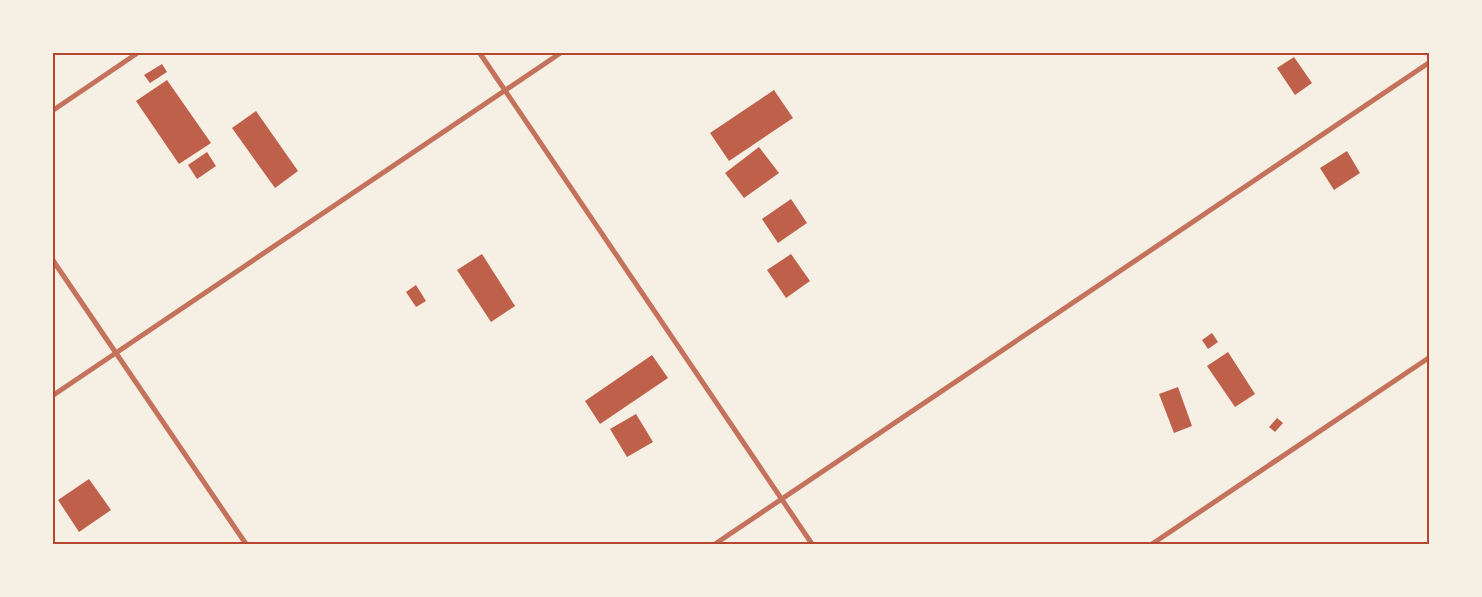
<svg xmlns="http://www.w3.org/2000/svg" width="1482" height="597" viewBox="0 0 1482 597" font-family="'Exo 2',sans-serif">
	<rect width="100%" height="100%" fill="#f6efe4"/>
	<g fill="#bf614a">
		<polygon points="1294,57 1312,83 1295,95 1277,68"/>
		<polygon points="162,64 167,72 150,83 144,75"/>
		<polygon points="167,80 211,143 179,164 136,101"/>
		<polygon points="774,90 793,118 729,161 710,133"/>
		<polygon points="256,111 298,171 275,188 232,128"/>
		<polygon points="759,147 779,173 744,198 725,173"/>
		<polygon points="1347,151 1360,173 1334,190 1320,168"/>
		<polygon points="207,152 216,166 197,179 188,165"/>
		<polygon points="791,199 807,223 778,243 762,219"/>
		<polygon points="482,254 515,306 491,322 457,270"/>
		<polygon points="791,254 810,281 786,298 767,270"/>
		<polygon points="416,285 426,301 416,307 406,292"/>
		<polygon points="1212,333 1218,342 1208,349 1202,340"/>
		<polygon points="1228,352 1255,394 1235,407 1207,366"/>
		<polygon points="652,355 668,378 600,424 585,401"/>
		<polygon points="1178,387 1192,426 1174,433 1159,394"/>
		<polygon points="636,414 653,442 627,457 610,429"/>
		<polygon points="1277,418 1283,423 1275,432 1269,427"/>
		<polygon points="89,479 111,510 79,532 58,500"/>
	</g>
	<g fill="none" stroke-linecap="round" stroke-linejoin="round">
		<g stroke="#c5725c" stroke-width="5">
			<polyline points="479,52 812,544"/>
			<polyline points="52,111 139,52"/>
			<polyline points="52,259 246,544"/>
			<polyline points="52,396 562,52"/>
			<polyline points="715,544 1430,62"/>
			<polyline points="1152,544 1430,357"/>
		</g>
	</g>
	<rect width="1482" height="597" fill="none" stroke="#f6efe4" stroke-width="108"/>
	<rect x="54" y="54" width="1374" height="489" fill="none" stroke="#b5482f" stroke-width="2"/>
</svg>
